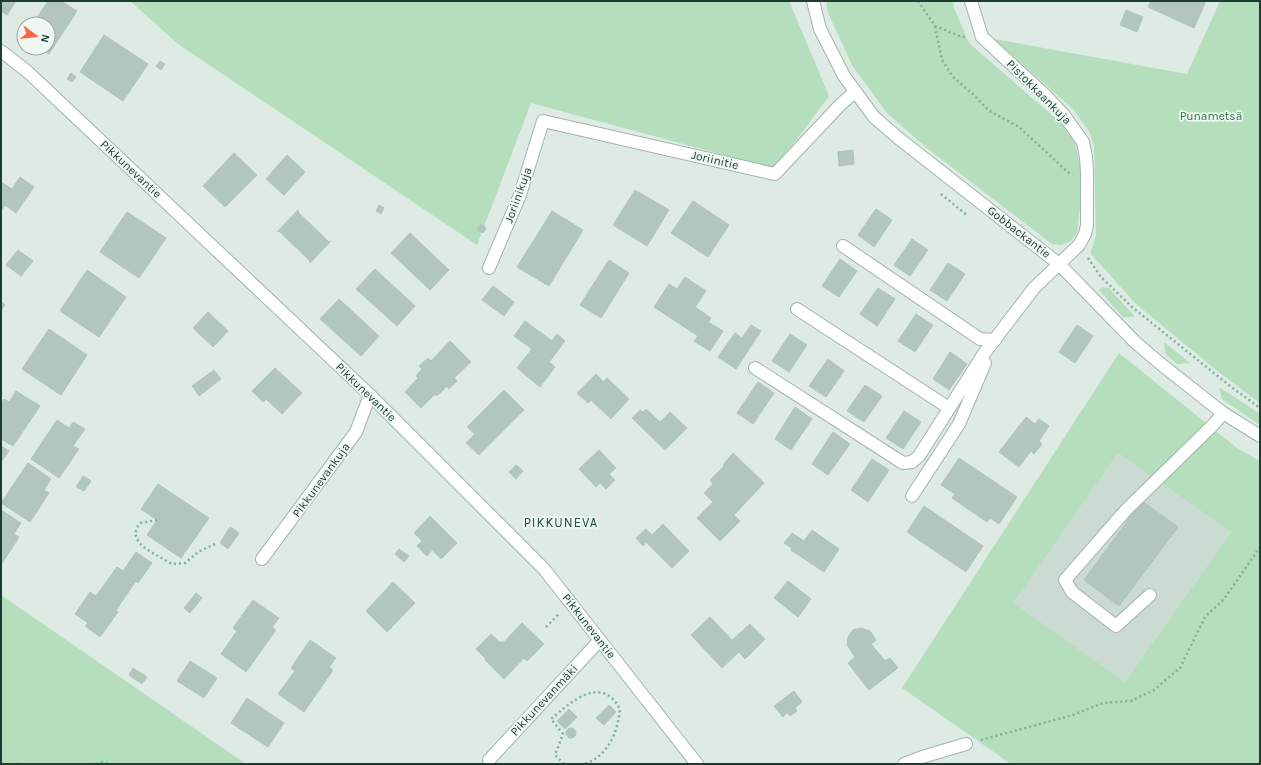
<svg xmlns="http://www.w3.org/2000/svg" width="1261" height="765" viewBox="0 0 1261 765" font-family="Karla,sans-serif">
	<rect width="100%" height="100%" fill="#deebe4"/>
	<polygon fill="#ccdbd2" points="1118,453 1231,532 1125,682 1012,603"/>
	<g fill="#b4debc" fill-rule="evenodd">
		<polygon points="130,1 789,1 829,96 798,138 772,168 531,103 477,245 178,44"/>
		<polygon points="826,1 953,1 954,8 969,43 1062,124 1075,143 1081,169 1080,207 1077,233 1071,241 1061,245 1052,244 928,149 888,114 853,67 828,13"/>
		<polygon points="1220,1 1260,1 1260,403 1221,374 1136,304 1091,254 1091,251 1096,236 1094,145 1089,131 1073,109 994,39 1187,74"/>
		<polygon points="1102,287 1109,288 1135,317 1123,317 1099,290"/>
		<polygon points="1164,342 1190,363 1177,364 1165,353"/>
		<path d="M 1119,353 L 1237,448 L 1260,461 L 1260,764 L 1011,764 L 902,688 ZM 1118,453 L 1231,532 L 1125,682 L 1013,603 Z"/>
		<polygon points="1219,387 1260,414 1260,425 1222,399"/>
		<polygon points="1,595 246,764 1,764"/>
	</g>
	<g fill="#b3c6bc" stroke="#b0c5ba">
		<polygon points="1,1 16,1 7,15 1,11"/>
		<polygon points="48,1 61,1 77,11 49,54 40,48 48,48 48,24 33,24"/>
		<polygon points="1151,1 1175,1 1179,3 1180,1 1206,1 1194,28 1148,7"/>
		<polygon points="1126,10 1143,17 1137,32 1120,25"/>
		<polygon points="104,35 148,64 123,101 80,72"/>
		<polygon points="160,61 165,64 161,70 156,66"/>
		<polygon points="71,73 76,77 72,82 67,79"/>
		<polygon points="853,150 854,164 839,166 838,152"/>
		<polygon points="234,153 257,175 225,207 203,186"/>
		<polygon points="287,155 305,172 284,195 266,179"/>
		<polygon points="20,177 34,187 16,213 5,205 1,211 1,182 12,189"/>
		<polygon points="635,190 669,210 647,246 613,225"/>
		<polygon points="693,201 729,225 708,257 671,233"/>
		<polygon points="379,205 384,208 381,214 376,211"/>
		<polygon points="876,209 892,220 874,247 858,235"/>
		<polygon points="298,210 298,212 329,242 331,241 310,263 310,261 279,231 277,232"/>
		<polygon points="552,211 583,230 549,286 517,267"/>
		<polygon points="127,212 166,238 139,278 100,252"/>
		<polygon points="481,224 486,228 483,233 477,230"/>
		<polygon points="410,233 449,270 430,290 391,253"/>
		<polygon points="912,239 928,250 910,276 894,265"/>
		<polygon points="18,250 33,261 21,276 6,265"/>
		<polygon points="840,259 857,271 839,297 822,286"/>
		<polygon points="609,260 629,273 601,318 580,305"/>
		<polygon points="948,263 965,274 947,301 930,290"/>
		<polygon points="375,269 415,306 397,326 356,289"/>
		<polygon points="87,270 126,297 99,337 60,311"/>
		<polygon points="685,277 706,291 695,307 711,318 708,322 723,331 710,351 694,341 698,336 654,307 669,284 677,289"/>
		<polygon points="493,286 514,302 504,316 482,300"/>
		<polygon points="878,288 895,299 877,326 860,314"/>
		<polygon points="339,299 379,336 361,356 320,319"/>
		<polygon points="1,301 5,305 1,310"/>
		<polygon points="208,312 228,331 213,347 193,328"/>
		<polygon points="916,314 933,325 915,352 898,341"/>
		<polygon points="525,321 552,341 557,334 565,341 549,362 555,367 540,387 517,368 532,349 514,336"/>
		<polygon points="751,325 761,331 736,369 718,357 735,333 742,338"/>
		<polygon points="1077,325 1093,336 1075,363 1059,352"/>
		<polygon points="49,329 87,355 61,395 22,369"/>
		<polygon points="790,334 807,345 789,372 772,361"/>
		<polygon points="450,341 471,362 454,378 457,381 449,389 447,386 437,396 435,394 421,408 405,392 418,378 416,376 422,369 419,366 428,358 431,361"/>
		<polygon points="950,352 967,364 949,390 933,379"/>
		<polygon points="828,359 844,371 826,397 809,386"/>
		<polygon points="275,368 302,393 282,414 266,399 263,402 252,391"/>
		<polygon points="214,370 221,379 199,396 192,386"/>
		<polygon points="596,374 604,382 607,378 629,399 611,419 591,400 588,403 577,393"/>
		<polygon points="758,382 774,393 753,424 737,413"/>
		<polygon points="865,385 882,396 864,422 847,411"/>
		<polygon points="504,390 524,410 479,455 466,443 475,434 467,427"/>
		<polygon points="16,391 40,406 13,446 1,439 1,403 4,399 9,402"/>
		<polygon points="795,407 812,419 791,450 775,439"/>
		<polygon points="646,409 660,422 670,412 687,428 665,450 632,418 640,410 643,412"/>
		<polygon points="904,411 921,422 903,449 886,438"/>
		<polygon points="1026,417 1035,424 1039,419 1049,426 1039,441 1042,444 1034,454 1031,451 1019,467 999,452"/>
		<polygon points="57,420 69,428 73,422 85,429 73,446 79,449 59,478 31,459"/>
		<polygon points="833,432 850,444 828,475 812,464"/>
		<polygon points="1,446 9,451 1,462"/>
		<polygon points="599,450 616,468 609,474 615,480 606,489 600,483 596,487 579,469"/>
		<polygon points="733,453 764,483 734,515 740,521 720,541 697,518 713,502 704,493 713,484 710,480 724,466 723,465"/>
		<polygon points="959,458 1017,497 999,524 990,518 987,522 952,498 955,494 941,485"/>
		<polygon points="872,459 889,470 868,502 851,490"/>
		<polygon points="28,463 51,479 44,490 49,493 30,522 1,503"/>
		<polygon points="516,465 523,471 516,479 509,472"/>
		<polygon points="83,476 91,481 84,491 76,487"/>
		<polygon points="158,484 209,518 181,558 147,535 157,520 141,509"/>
		<polygon points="1142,501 1178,527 1119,606 1084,580"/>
		<polygon points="924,506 983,546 966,572 907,532"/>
		<polygon points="1,510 21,523 14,534 19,537 1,565"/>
		<polygon points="430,516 457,543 441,559 432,550 427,556 417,546 422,541 414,533"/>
		<polygon points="663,524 689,551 672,568 646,542 643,546 636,538 646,529 652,535"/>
		<polygon points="230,527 239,533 228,549 220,543"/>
		<polygon points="812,530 839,549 824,572 791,550 792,548 784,543 792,533 804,541"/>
		<polygon points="399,549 409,556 404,562 395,554"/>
		<polygon points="136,552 152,563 138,583 136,581 116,610 118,612 100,637 85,626 88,623 75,614 90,592 96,596 117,567 123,571"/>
		<polygon points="788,581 811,599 798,617 774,598"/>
		<polygon points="393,582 415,603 387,632 366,611"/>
		<polygon points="196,593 202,598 190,613 184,608"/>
		<polygon points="253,600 279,618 272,627 276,630 246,672 221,654 237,631 233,628"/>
		<polygon points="710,617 732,640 750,624 765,639 745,659 739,652 722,668 691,635"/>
		<polygon points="522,623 544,644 527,661 524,658 504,679 485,660 486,659 476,649 491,634 499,642 504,642"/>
		<polygon points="861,628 870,631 876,640 871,644 885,661 890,658 898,668 869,690 848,663 855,657 847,645 848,637 853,630"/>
		<polygon points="310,640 336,658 329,667 333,670 304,712 278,694 295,671 291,668"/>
		<polygon points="190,661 217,678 204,698 177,681"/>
		<polygon points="133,668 147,677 142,684 129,675"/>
		<polygon points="794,691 802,702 795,708 797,711 790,716 787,713 783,717 774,706"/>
		<polygon points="247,698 284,723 268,747 231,723"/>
		<polygon points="609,705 616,712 604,725 596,718"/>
		<polygon points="569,709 577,717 565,729 557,721"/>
		<circle cx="571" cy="733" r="5"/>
	</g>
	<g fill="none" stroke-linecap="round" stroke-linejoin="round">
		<defs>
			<g id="minor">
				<polyline points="813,1 820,29 844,76 874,117 897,137 1059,264 1135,342 1162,365 1223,413 1260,436"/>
				<polyline points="1,51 29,73 370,395 544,569 697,764"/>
				<polyline points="843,246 980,339 995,340"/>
				<polyline points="489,268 520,195 543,121 775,174 841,104 855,92"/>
				<polyline points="797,309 949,408"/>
				<polyline points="755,368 903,463 912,462 919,456 983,355 1034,288 1079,245 1085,234 1087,225 1087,172 1086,157 1083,142 1063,114 1046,96 982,37 971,1"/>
				<polyline points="912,496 959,424 985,363"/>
				<polyline points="262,559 356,432 370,395"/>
				<polyline points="1150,595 1116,626 1072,592 1065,580 1126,510 1214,424 1223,413"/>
				<polyline points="489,760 600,640"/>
				<polyline points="904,764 922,757 966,744"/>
			</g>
		</defs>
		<use href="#minor" stroke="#a1b3ab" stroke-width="14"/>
		<g stroke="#7bb19b" stroke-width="2.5" stroke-dasharray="2 3" stroke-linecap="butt">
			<polyline points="918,1 935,26 962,37 966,37"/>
			<polyline points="935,26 942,60 953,77 974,95 988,110 1019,127 1070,174"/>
			<polyline points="941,194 968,216"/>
			<polyline points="1088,258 1101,277 1132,307 1230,386 1260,408"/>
			<polyline points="157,520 141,523 138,526 135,533 137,539 142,546 151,552 172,564 185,563 198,552 215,544"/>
			<polyline points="546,627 560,613"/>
			<polyline points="981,740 1073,715 1103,703 1131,701 1154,690 1180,668 1205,617 1224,599 1260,547"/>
			<polyline points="16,764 18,764"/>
			<polyline points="96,764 102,762 109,764"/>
			<path d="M 564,764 L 555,755 L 563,734 L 551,719 C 571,702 601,674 620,709 C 618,731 608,757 584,764"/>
		</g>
		<use href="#minor" stroke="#fff" stroke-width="12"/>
	</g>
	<g text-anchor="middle" stroke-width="3.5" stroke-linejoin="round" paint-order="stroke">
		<g font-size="12" fill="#1e3c31" stroke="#eef7f2">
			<text transform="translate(1039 92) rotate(45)" y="4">Pistokkaankuja</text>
			<text transform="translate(715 160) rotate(13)" y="4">Joriinitie</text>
			<text transform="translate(131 169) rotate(43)" y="4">Pikkunevantie</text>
			<text transform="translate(518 195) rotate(-70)" y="4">Joriinikuja</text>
			<text transform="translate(1019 232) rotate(38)" y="4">Gobbackantie</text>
			<text transform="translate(366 392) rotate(44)" y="4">Pikkunevantie</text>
			<text transform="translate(321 480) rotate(-54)" y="4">Pikkunevankuja</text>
			<text transform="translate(589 626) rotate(52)" y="4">Pikkunevantie</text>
			<text transform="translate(544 700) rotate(-47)" y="4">Pikkunevanmäki</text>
		</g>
		<g font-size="12" fill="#25763d" stroke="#eef7f2">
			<text x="1211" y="120">Punametsä</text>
		</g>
		<g font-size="13" letter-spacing="1" fill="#184f3d" stroke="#eef7f2">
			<text x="561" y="527">PIKKUNEVA</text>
		</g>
	</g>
	<rect width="1261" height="765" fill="none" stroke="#1e3c31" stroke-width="4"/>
	<g transform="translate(36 36) rotate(105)"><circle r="19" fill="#eef7f2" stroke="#9baca5"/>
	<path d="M0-3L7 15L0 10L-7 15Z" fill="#fe6448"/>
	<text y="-6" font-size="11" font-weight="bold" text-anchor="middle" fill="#1e3c31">N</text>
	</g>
</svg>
